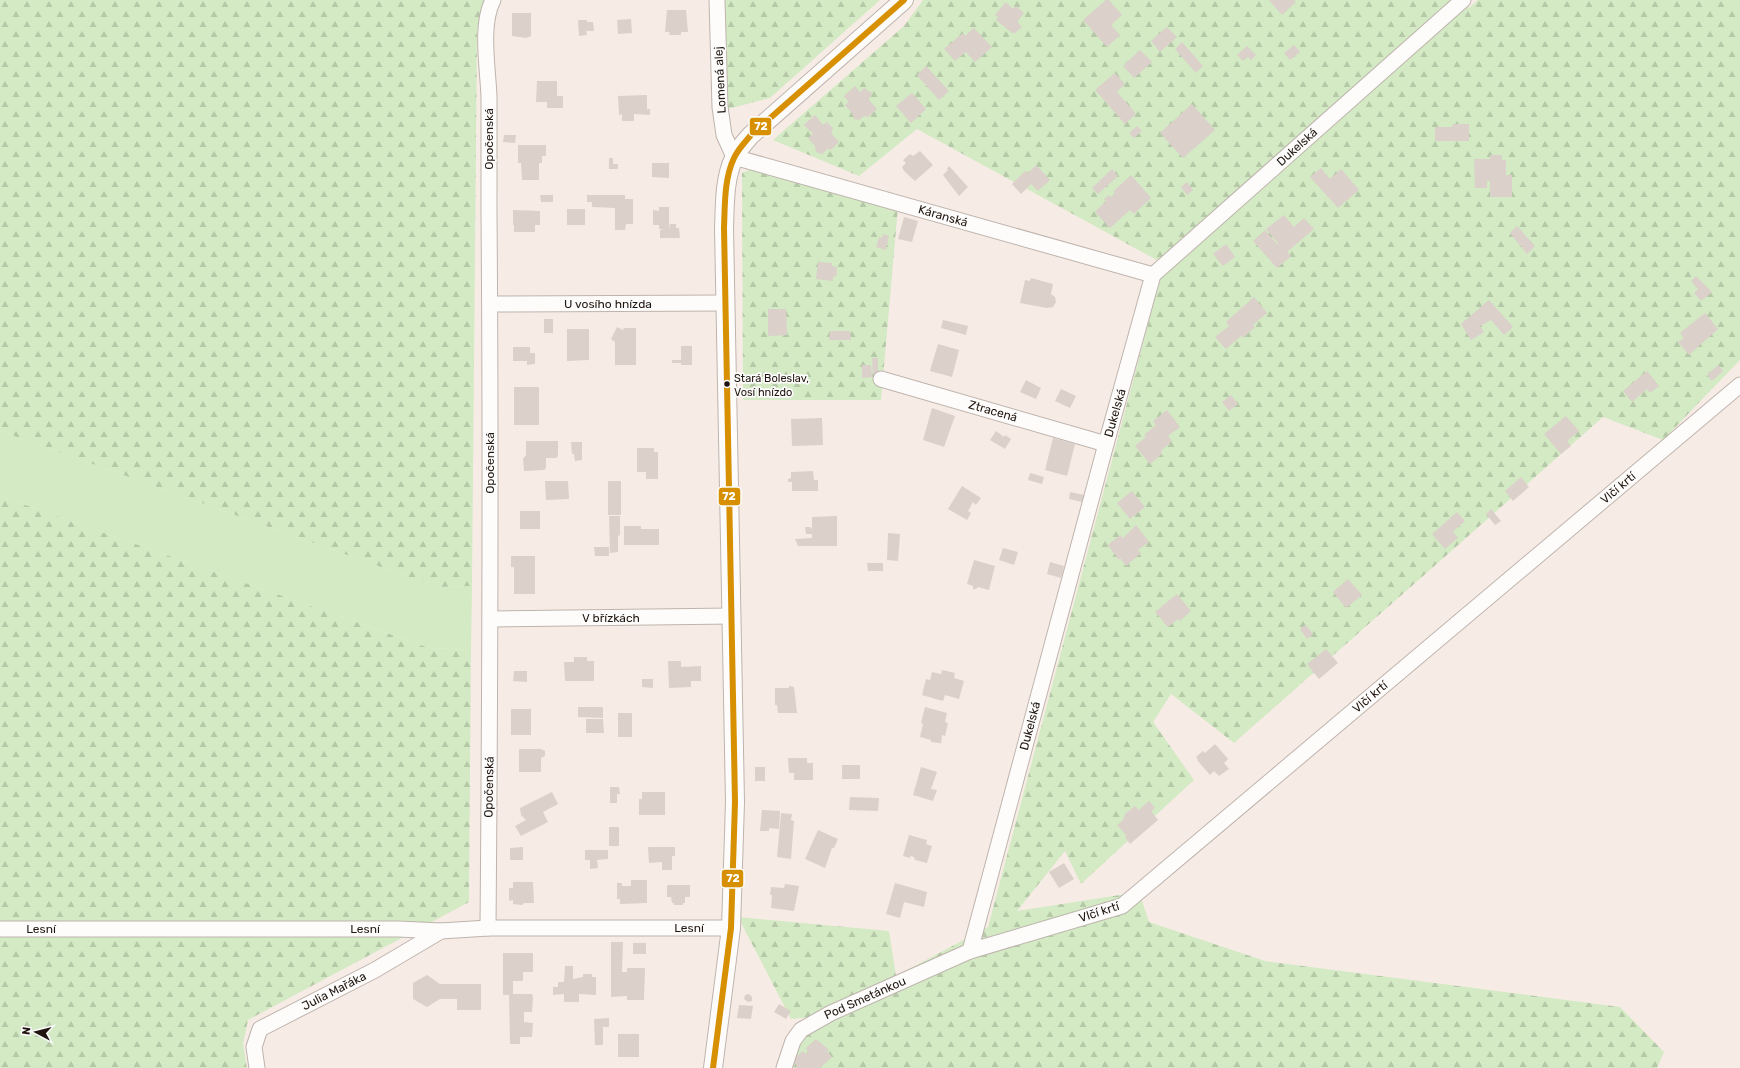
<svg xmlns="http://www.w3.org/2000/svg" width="1740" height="1068" viewBox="0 0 1740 1068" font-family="Rubik,sans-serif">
	<defs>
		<pattern id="forest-firs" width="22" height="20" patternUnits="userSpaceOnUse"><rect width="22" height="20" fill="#d3eac4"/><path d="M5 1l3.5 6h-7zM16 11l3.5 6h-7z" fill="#b5c8a7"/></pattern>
	</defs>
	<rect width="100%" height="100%" fill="#f7ece5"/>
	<polygon fill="#d3eac4" points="0,431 437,587 472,586 471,650 429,648 0,496"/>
	<g fill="url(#forest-firs)">
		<polygon points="0,0 487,0 477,31 472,586 437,587 0,431"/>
		<polygon points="713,0 880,0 770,98 716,112"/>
		<polygon points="923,0 1462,0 1469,8 1478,0 1740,0 1740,360 1663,440 1603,417 1234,743 1171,694 1153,722 1194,780 1081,884 1065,851 1017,911 1139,892 1149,922 1265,961 1620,1007 1664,1052 1657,1068 787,1068 805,1033 837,1015 791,1019 738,917 889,931 896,976 988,927 1164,264 917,129 859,176 773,140 904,26"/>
		<polygon points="760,166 898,207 881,400 743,400 742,173"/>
		<polygon points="0,496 429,648 471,650 469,902 248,1020 243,1044 247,1068 0,1068"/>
	</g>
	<g fill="#dbd0ca">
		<polygon points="1106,0 1109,0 1122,15 1111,25 1120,35 1107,47 1083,20"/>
		<polygon points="1269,0 1294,0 1296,2 1282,15"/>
		<polygon points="1006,2 1013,9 1016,6 1024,13 1017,22 1022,27 1015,33 1012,33 996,20 998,17 995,15"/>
		<polygon points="667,10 686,10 688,32 681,32 681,35 669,35 670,32 665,32"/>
		<polygon points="512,13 531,13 531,36 526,38 512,36"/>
		<polygon points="631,19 632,33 618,34 617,20"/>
		<polygon points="578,20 587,20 587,22 593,22 594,31 586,31 587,35 579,36"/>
		<polygon points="1167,27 1177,37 1160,52 1151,41"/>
		<polygon points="974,28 992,47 975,62 966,52 955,61 944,49 963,33 965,36"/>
		<polygon points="1182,42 1203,66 1196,73 1175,49"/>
		<polygon points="1294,45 1300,52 1290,60 1284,53"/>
		<polygon points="1247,46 1256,55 1251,60 1248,57 1243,61 1237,55"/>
		<polygon points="1140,50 1152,62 1134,78 1123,66"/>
		<polygon points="926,66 949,91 939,100 917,75"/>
		<polygon points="1115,73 1125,84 1117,92 1136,114 1125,124 1095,90"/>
		<polygon points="537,81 557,81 557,96 563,96 563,108 547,108 547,102 536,102"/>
		<polygon points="855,86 860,92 864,88 872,93 869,100 877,109 868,117 864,116 859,120 854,119 852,113 845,105 849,102 844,96"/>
		<polygon points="912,93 926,109 911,123 896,106"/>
		<polygon points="647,95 647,109 650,109 650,115 634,114 634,121 622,121 622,114 619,115 618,96"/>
		<polygon points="1192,104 1215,130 1183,158 1160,133"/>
		<polygon points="815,115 823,125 827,122 833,128 831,133 839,142 831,150 827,149 822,154 816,152 815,146 808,138 813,134 804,125"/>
		<polygon points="1453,124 1469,124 1469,141 1435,141 1435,127 1452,127"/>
		<polygon points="1137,126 1142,131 1134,138 1129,133"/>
		<polygon points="504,135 516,135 515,143 503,142"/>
		<polygon points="518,145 546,145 546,156 542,156 542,163 539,163 539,180 522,180 521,163 518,163"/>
		<polygon points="920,151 933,165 915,181 904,171 902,167 906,163 903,160 910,154 913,156"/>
		<polygon points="1490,155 1502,155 1502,160 1506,160 1506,175 1512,175 1512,197 1490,197 1490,181 1487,181 1487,188 1475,188 1474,159 1490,159"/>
		<polygon points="609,158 613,158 613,164 618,164 618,169 609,169"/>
		<polygon points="652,163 669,163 669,178 652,177"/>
		<polygon points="1036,165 1050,180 1038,191 1031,184 1021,194 1012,184 1025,171 1028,173"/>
		<polygon points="949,166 968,187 959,196 943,175 948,170 947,169"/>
		<polygon points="1321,168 1330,179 1341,169 1359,190 1338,208 1310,177"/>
		<polygon points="1112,169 1118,176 1098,194 1092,188"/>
		<polygon points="1131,175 1151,198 1134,214 1130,210 1110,228 1095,212 1106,201 1104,199 1109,195 1111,197 1115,193 1113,192"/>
		<polygon points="1187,182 1193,190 1187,195 1181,187"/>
		<polygon points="540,195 553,195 553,202 541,202"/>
		<polygon points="587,195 625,195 625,199 633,199 633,224 626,224 625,230 615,230 615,208 592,207 592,202 587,202"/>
		<polygon points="659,207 669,207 669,229 670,224 676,224 676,228 679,228 680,238 660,238 660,230 664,229 659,229 659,225 653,225 653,210 659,211"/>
		<rect x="567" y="209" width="18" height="16"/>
		<polygon points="513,210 540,211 540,225 513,225"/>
		<polygon points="1284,215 1294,227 1304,218 1314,229 1287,252 1291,256 1277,268 1253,241 1265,230 1277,244 1278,243 1266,229"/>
		<polygon points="904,217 918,221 912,242 898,239"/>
		<rect x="514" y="225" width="21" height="7"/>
		<polygon points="1517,226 1535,246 1527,254 1510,233"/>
		<polygon points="883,234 889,236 886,250 876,247 879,237 882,238"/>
		<polygon points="1226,244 1235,257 1223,266 1213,254"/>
		<polygon points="818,262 832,263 832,266 837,267 836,277 833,276 833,281 816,279"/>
		<polygon points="1696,276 1712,292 1701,301 1694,293 1698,289 1691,281"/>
		<polygon points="1031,278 1053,284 1051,294 1055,297 1056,302 1053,307 1047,308 1020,303 1025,280 1030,281"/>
		<polygon points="1254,297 1267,313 1253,325 1255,327 1243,338 1241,336 1226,349 1215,337 1229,326 1226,322"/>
		<polygon points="1489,300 1513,327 1504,335 1491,320 1480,326 1484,332 1471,340 1461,324"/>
		<polygon points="768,309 786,309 787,335 768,336"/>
		<polygon points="1705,313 1718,329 1689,355 1678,342 1684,338 1680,333"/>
		<rect x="544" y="319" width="9" height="14"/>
		<polygon points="943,320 968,326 966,335 941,328"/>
		<polygon points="617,327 623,330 624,328 636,328 636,365 615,365 615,342 611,339"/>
		<polygon points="567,329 589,329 589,360 567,361"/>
		<polygon points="830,331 850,331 851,340 829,340"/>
		<polygon points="938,344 959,350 952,377 930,371"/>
		<polygon points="681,346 692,346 692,365 681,365 681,363 672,363 672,360 681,360"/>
		<polygon points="513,347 530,347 530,353 535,353 535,364 527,365 527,361 513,361"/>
		<polygon points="872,358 878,358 878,378 873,378"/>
		<polygon points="862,365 871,365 872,377 862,378"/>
		<polygon points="1718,365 1723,371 1712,381 1707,375"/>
		<polygon points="1647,371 1659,386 1650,393 1647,389 1632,402 1623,391"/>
		<polygon points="1026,380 1041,388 1036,399 1020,392"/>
		<rect x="514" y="387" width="25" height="38"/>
		<polygon points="1061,389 1076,396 1070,408 1055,401"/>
		<polygon points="1231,395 1238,404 1229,411 1222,402"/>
		<polygon points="932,408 955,416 944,447 923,440"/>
		<polygon points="1167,410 1180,427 1168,436 1172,441 1161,451 1162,454 1150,464 1135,446 1146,437 1144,435 1156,425 1153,421"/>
		<polygon points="1566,416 1579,431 1567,441 1571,446 1561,454 1544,434"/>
		<polygon points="822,418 823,445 792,446 791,419"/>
		<polygon points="996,431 1004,437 1005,435 1011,439 1005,449 990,440"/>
		<polygon points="1053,438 1075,444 1067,476 1045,470"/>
		<polygon points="526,441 558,441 558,456 556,458 546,458 546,468 544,470 524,471 523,459 526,455"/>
		<polygon points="571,442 582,442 582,460 575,461 574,454 572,454"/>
		<polygon points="637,448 654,448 654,452 658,452 658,479 646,479 646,472 637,472"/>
		<polygon points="813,471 814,480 818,480 818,491 792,491 792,482 788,482 788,479 791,478 791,472"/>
		<polygon points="1030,473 1044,477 1042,484 1028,480"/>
		<polygon points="1521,477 1529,487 1513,501 1505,491"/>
		<polygon points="545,481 568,481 569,499 546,500"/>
		<rect x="608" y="481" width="13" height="34"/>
		<polygon points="962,486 981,498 976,505 973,502 968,511 971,513 967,520 948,509"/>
		<polygon points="1132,491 1145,507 1130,519 1117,503"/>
		<polygon points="1070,492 1084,495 1082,502 1069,499"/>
		<polygon points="1491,509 1501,521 1495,525 1486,514"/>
		<rect x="520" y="511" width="20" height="18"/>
		<polygon points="1457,512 1465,521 1453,532 1458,538 1445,549 1432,534"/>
		<polygon points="609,516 620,516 620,535 618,536 618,552 610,553"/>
		<polygon points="837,516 837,546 798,546 795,539 812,538 812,534 806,534 805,527 810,527 812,529 812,517"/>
		<polygon points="1136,525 1149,542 1138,550 1141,553 1126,566 1120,558 1119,560 1108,545 1120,535 1123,538"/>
		<polygon points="624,526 641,526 641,529 659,529 659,545 624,545"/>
		<polygon points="888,533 900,534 898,561 887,560"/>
		<polygon points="594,547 609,547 609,556 595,556"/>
		<polygon points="1003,548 1018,552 1014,565 999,560"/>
		<polygon points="511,556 535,556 535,594 514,594 514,567 511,567"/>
		<polygon points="974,560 995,566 989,590 978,587 976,589 973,589 973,586 967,584"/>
		<polygon points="1050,562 1064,566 1061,578 1047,574"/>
		<polygon points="867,563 883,563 883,571 868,571"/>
		<polygon points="1348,579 1362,595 1346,608 1333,592"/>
		<polygon points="1177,594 1191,611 1180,621 1178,619 1168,627 1155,612"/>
		<polygon points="1306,625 1313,634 1307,639 1300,629"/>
		<polygon points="1326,649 1338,663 1319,679 1307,664"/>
		<polygon points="574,657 587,657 587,661 594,661 594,681 565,681 564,662 574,662"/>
		<polygon points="668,661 681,661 681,667 701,666 701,681 691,681 691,687 669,688"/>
		<polygon points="942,670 955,673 954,678 964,681 959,699 945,695 943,701 922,695 926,679 930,680 932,672 941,674"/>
		<polygon points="514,671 527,671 527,682 513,681"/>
		<polygon points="642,679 653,679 653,688 642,687"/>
		<polygon points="789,686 794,687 797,713 778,713 777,705 775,705 775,688 789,688"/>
		<polygon points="578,707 603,707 603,718 578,717"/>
		<polygon points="925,707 947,713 945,722 948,723 945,736 942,735 941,744 940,743 931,742 931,740 920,737 923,724 921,723"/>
		<rect x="511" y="709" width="20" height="26"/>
		<rect x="618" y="713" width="14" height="24"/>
		<polygon points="586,719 603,719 604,733 586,733"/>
		<polygon points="1215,744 1228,759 1224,763 1229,769 1219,776 1214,771 1210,775 1197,760 1198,759 1196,757 1203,751 1205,753"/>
		<polygon points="519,749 541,749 545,751 545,756 541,758 541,772 519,772"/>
		<polygon points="788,758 807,758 807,763 813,763 813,780 794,780 794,773 789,773"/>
		<rect x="842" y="765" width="18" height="14"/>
		<rect x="755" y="767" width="10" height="14"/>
		<polygon points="921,767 937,772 931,789 937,790 933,801 913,795"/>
		<polygon points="610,787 619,787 620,794 617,794 617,803 610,803"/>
		<polygon points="552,792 558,804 543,812 548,822 521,836 515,826 526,820 521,815 520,808"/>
		<polygon points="642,792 665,792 665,815 639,815 639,799 642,799"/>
		<polygon points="850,797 879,798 878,811 849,810"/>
		<polygon points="1149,801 1155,808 1151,811 1158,820 1130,844 1125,837 1127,836 1117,825 1123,820 1125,814 1135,806 1139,810"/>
		<polygon points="762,810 780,811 779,829 769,828 769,831 760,831"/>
		<polygon points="781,813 792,814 791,820 794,821 791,859 777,857"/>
		<rect x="609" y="827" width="10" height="19"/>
		<polygon points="818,830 838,839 834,848 832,848 825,868 805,859"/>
		<polygon points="909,835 927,840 926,844 932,846 927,863 915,860 914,857 910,856 910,858 903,856"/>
		<polygon points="523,847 523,860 510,860 510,848"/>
		<polygon points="648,847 662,847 662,862 649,863"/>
		<polygon points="662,847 675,847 675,856 672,856 672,870 662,870"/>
		<polygon points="585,850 608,850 608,859 597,860 598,868 590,869 590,860 585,860"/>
		<polygon points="1064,863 1074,879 1059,888 1049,872"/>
		<polygon points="631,880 647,880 647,903 620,904 620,899 617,899 617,883 622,883 622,886 631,886"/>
		<polygon points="513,882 533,882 534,903 524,903 522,905 513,904 513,900 509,901 509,888 513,888"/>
		<polygon points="895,883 927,892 924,907 904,902 900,918 886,914"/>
		<polygon points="785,884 799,886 794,911 771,908 772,895 770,895 771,887 784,888"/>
		<polygon points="667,885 690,885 690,897 685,897 685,903 683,903 683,905 674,905 674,903 672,903 671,897 667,897"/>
		<polygon points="611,942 623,942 622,972 627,972 627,968 645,968 644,1000 627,1000 627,996 611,997"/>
		<rect x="633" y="943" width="13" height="11"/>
		<polygon points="503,953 533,953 533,972 523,972 523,981 513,981 513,994 532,994 533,997 532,1012 519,1012 524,1012 524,1022 533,1023 532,1037 520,1037 520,1044 510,1044 509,995 503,995"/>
		<polygon points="565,966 573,966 573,979 583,977 583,974 592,974 592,977 596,977 596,995 579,994 579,1002 564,1002 564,994 553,995 553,987 558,987 558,982 564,982"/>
		<polygon points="427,975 440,984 481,984 481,1010 457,1010 457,999 440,999 427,1007 413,999 413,983"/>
		<polygon points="749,994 752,997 752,1001 748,1002 744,999 745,995"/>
		<polygon points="779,1004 791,1011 786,1019 774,1012"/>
		<polygon points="739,1005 753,1006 751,1019 737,1018"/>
		<polygon points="609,1018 609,1027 603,1027 603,1045 595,1045 594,1019"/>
		<rect x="618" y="1034" width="21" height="23"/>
		<polygon points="816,1039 829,1050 827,1051 832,1057 820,1068 795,1068 797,1066 792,1060 803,1051 806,1054 808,1052 806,1048"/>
	</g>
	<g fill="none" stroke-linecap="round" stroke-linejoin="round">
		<defs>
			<g id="minor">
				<polyline points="717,0 720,107 724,135 734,157 1153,275"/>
				<polyline points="490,304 725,303"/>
				<polyline points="881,379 1106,444"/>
				<polyline points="491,619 732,616"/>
				<path d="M 488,928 C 490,690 491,451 489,213 C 489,174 489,135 489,97 C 488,68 480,25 493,0"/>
				<polyline points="0,929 398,929 441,931 488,928 731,928"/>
				<polyline points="970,951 1106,444 1153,275 1463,0"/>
				<polyline points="257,1068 254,1047 260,1029 375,970 441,931"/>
				<polyline points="784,1068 793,1041 801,1030 831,1013 970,951 1122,906 1740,385"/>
			</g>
			<path id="tertiary" d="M 713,1068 L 731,928 L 735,802 L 724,228 C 725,205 724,179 734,158 C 738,149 745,142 751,135 L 904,0"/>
		</defs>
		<use href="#minor" stroke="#beb4ad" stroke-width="17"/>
		<use href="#tertiary" stroke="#beb4ad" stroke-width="20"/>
		<use href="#minor" stroke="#fefcfb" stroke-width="15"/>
		<use href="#tertiary" stroke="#fefcfb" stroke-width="18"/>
		<defs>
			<path id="bus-1" d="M 713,1068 L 731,928 L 735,802 L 724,228 C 725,205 724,179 734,158 C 738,149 745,142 751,135 L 904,0"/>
		</defs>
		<use href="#bus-1" stroke="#fcfcfc" stroke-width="9"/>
		<use href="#bus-1" stroke="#d79002" stroke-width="6"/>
	</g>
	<circle fill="#21160f" stroke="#fcfcfc" stroke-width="1.5" cx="727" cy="384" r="3.5"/>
	<g text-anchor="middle" stroke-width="3.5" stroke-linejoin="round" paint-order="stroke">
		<g font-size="11" fill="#21160f" stroke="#fcfcfc" text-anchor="start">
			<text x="734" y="382">Stará Boleslav,<tspan x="734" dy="14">Vosí hnízdo</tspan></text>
		</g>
		<g font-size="12" fill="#21160f" stroke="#fcfcfc">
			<text transform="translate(720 80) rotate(-93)" y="4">Lomená alej</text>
			<text transform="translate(489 139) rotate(-90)" y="4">Opočenská</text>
			<text transform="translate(1297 147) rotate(-42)" y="4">Dukelská</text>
			<text transform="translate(943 216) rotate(16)" y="4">Káranská</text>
			<text x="608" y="308">U vosího hnízda</text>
			<text transform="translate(993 411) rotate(16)" y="4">Ztracená</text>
			<text transform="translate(1115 413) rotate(-74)" y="4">Dukelská</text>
			<text transform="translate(490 463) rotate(-90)" y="4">Opočenská</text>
			<text transform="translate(1618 488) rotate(-40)" y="4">Vlčí krtí</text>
			<text x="611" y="622">V břízkách</text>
			<text transform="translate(1370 697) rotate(-40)" y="4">Vlčí krtí</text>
			<text transform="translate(1030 726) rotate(-75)" y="4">Dukelská</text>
			<text transform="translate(489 787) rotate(-89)" y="4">Opočenská</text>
			<text transform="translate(1099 912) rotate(-18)" y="4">Vlčí krtí</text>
			<text x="689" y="932">Lesní</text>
			<text x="41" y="933">Lesní</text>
			<text x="365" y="933">Lesní</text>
			<text transform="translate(334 991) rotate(-27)" y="4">Julia Mařáka</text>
			<text transform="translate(865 998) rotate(-24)" y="4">Pod Smetánkou</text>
		</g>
	</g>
	<g stroke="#fcfcfc" stroke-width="1.5">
		<rect x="749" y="117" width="23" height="19" rx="4" fill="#d79002"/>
		<rect x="718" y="487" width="23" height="19" rx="4" fill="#d79002"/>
		<rect x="721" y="869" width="23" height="19" rx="4" fill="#d79002"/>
	</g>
	<g font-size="11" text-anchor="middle" font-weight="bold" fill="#fff">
		<text x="761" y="130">72</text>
		<text x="729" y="500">72</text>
		<text x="733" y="882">72</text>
	</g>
	<g transform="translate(36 1032) rotate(277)" stroke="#fcfcfc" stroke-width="3" paint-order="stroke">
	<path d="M0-3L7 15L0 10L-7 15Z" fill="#21160f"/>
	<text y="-6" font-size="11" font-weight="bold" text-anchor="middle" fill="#21160f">N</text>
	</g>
</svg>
